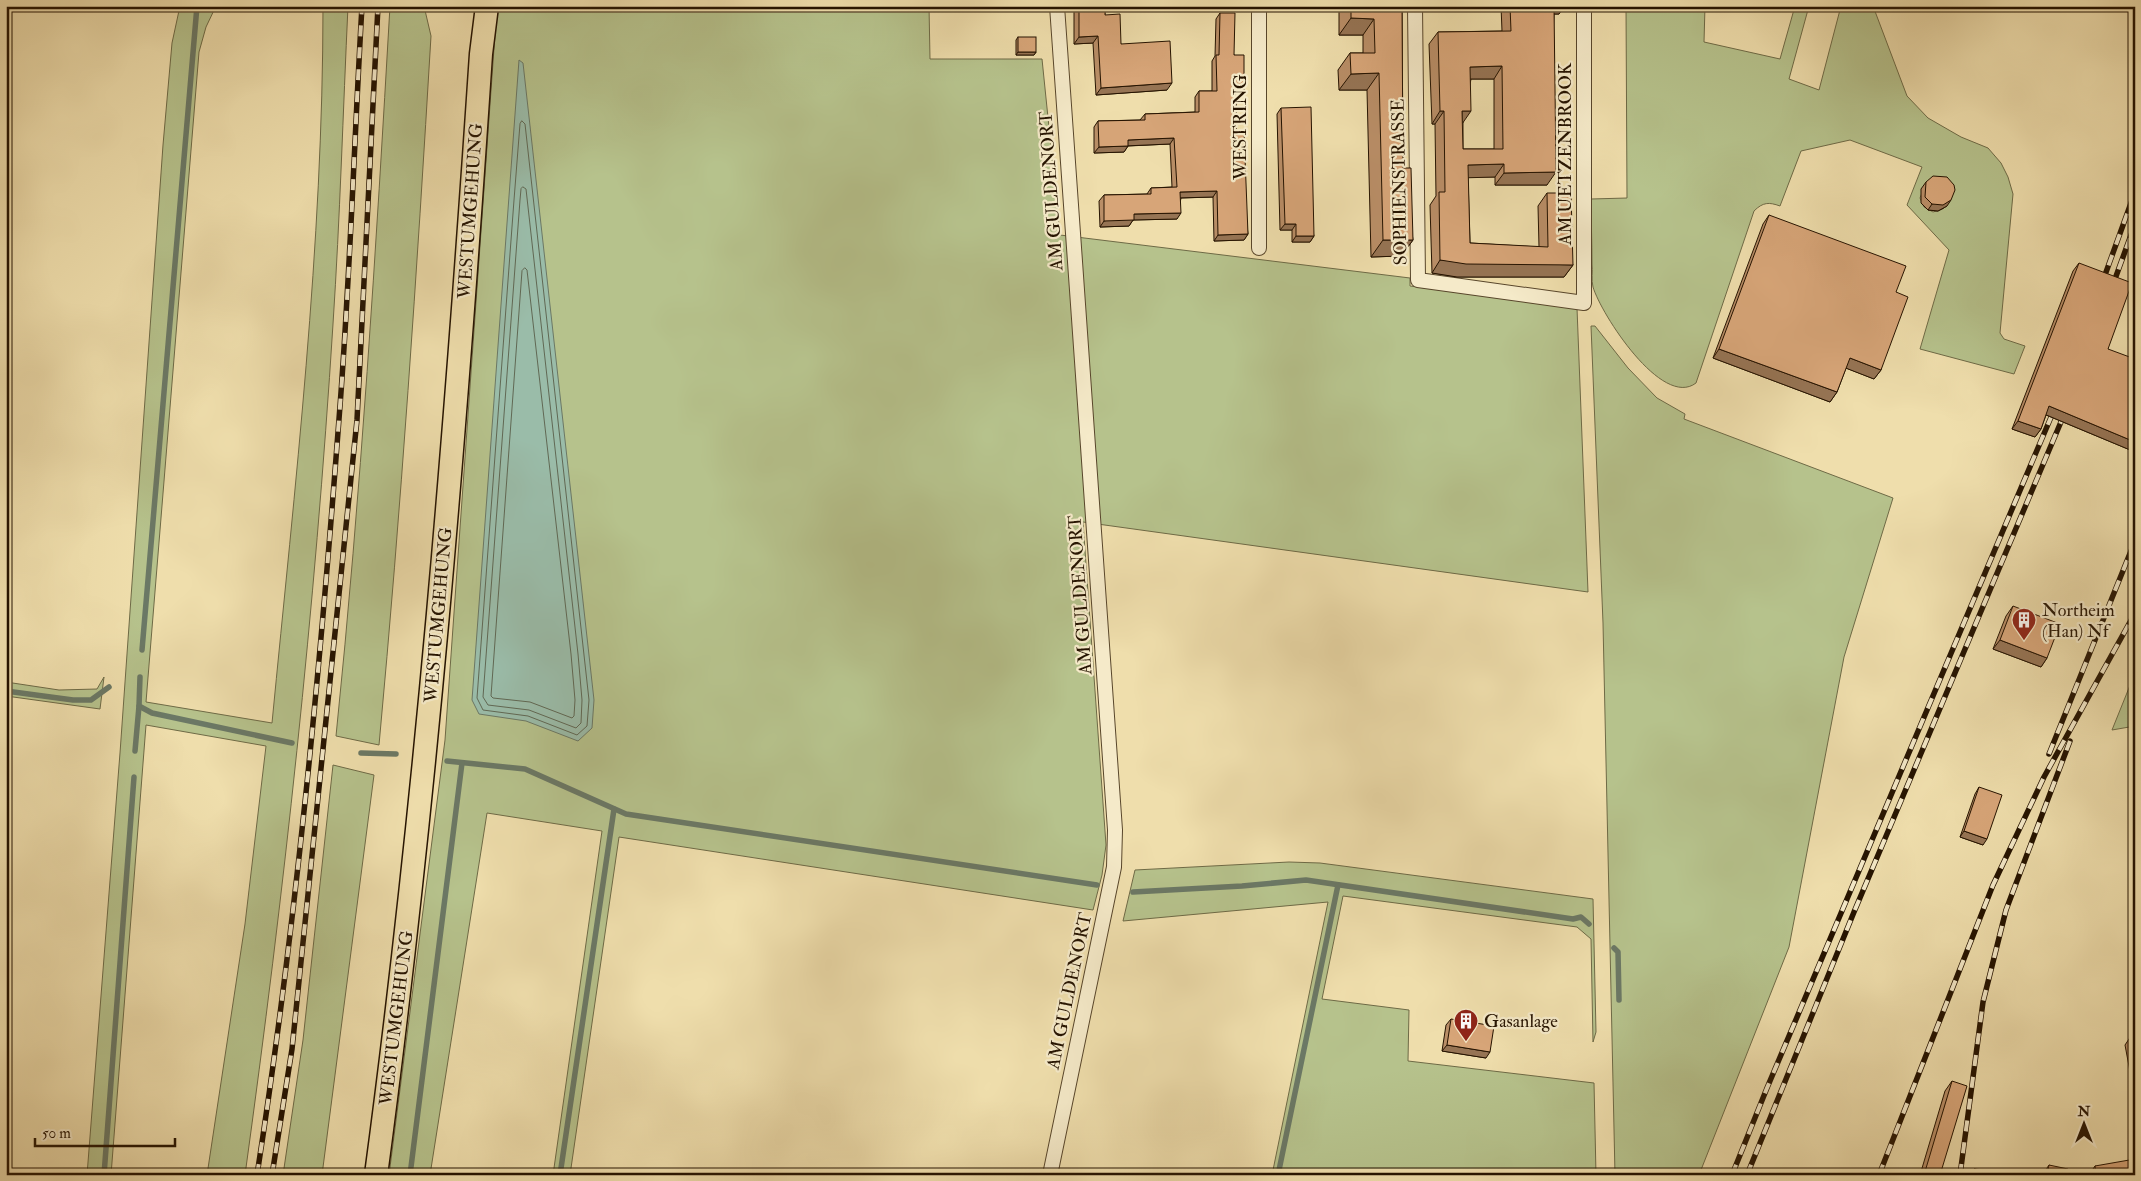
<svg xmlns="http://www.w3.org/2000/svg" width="2141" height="1181" viewBox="0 0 2141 1181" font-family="'IM FELL Double Pica',serif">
	<rect width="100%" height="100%" fill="#efdeac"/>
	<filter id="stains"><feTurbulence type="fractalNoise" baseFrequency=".004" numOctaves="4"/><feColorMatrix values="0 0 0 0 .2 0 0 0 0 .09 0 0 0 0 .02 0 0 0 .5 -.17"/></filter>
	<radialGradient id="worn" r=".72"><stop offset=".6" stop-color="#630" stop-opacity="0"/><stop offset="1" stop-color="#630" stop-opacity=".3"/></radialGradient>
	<g fill="#b6c28c" stroke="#6e6a46" fill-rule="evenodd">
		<path d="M 180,6 L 216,6 L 206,27 L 199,52 L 146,702 L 272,723 C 295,485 323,246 323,6 L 348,6 C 343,112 340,218 333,324 C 315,609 284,893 245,1175 L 207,1175 L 245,924 L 266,746 L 146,725 L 111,1175 L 87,1175 L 120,753 L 163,145 L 172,43 Z"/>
		<path d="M 390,6 L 424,6 L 431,36 C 417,272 401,509 379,745 L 336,736 C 361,493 376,250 390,6 Z"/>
		<polygon points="497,6 929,6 930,59 1042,59 1060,235 1410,278 1410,286 1577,308 1588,592 1083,522 1106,845 1102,875 1093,910 619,837 570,1175 553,1175 602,831 487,813 430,1175 389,1175 445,740"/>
		<path d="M 1626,6 L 1705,6 L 1704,42 L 1780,59 L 1795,6 L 1809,6 L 1789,79 L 1819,90 L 1841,6 L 1873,6 L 1907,96 L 1928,118 L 1961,137 L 1988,148 L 2001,163 L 2008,177 L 2013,194 L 2000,333 L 2004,339 L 2025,346 L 2014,374 L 1920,349 L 1949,250 L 1907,205 L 1922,167 L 1850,140 L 1801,151 L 1780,206 C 1769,202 1763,202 1754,211 L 1696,383 C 1662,409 1601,314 1593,287 C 1591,280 1593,271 1592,264 C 1592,242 1591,220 1591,199 L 1627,198 ZM 1925,185 L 1949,201 L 1943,209 L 1933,212 L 1924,207 L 1920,198 Z"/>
		<polygon points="1591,326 1595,326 1628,368 1657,398 1685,414 1684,419 1893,498 1844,657 1789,947 1699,1175 1615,1175 1603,623"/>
		<polygon points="2135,673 2135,726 2112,730"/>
		<polygon points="104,677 100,709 6,696 6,682 59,690 97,689"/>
		<polygon points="333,765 374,775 322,1175 283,1175 303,1040"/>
		<polygon points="1289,862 1320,863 1593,899 1596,1032 1593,1042 1591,939 1577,927 1343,896 1322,999 1409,1010 1408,1061 1594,1083 1596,1175 1272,1175 1328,902 1123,921 1135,870"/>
	</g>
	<polygon fill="#9abca9" stroke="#6b7865" points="519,60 523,63 594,700 592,728 578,741 526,721 479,714 472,700"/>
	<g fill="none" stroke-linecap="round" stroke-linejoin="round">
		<g stroke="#606854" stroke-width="1">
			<polygon points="522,121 525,124 589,700 587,726 577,735 528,716 483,710 477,698 514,200 520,124"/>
			<polygon points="523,187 526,189 578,654 582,700 581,723 576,728 529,710 488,705 483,697 520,200 521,189"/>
			<polygon points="525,268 527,270 571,654 575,700 574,716 572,718 530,702 493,698 491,696 522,271"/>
		</g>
		<g stroke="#6b7865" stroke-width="5.5">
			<polyline points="142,650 197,6"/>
			<polyline points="140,677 139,706 152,713 292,743"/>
			<polyline points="6,691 73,700 91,700 109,687"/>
			<polyline points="135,751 139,706"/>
			<polyline points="361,753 396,754"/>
			<polyline points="447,761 525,769 626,814 1097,885"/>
			<polyline points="1133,892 1242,886 1306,880 1573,919 1581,917 1589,924"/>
			<polyline points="1614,948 1618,952 1619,1000"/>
			<polyline points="104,1175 134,777"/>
			<polyline points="410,1175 462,763"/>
			<polyline points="560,1175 614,809"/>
			<polyline points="1278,1175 1338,885"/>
		</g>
		<defs>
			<g id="minor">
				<polyline points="1259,6 1259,248"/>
				<polyline points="1415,6 1418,280 1584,303 1584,6"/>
				<polyline points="1050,1175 1114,867 1115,830 1057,6"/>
			</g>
			<path id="primary" d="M 376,1175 C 426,802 456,428 481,54 L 487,6"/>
		</defs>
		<use href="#minor" stroke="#58462b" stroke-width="16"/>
		<use href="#primary" stroke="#251300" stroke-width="25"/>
		<use href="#minor" stroke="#f5eac9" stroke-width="14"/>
		<use href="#primary" stroke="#efdeac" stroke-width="22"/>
		<defs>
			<g id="rail">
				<polyline points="2101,286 2135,192"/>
				<polyline points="2111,290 2135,224"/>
				<polyline points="2049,754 2135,541"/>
				<path d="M 257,1175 C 296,924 320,671 339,419 C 350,281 354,144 362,6"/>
				<polyline points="272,1175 292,1049 357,420 378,6"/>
				<polyline points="1732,1175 1767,1088 2057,403"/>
				<polyline points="1747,1175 1854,912 2066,410"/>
				<polyline points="1879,1175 1993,885 2044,777 2135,613"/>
				<polyline points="1960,1175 1983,1002 2006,910 2070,741"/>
			</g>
		</defs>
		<use href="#rail" stroke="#251300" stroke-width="5.5"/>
		<use href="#rail" stroke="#f5eac9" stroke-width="4" stroke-dasharray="11" stroke-linecap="butt"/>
	</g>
	<g fill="#b98e67" stroke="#251300" fill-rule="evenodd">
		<polygon points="936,6 1028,6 936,11"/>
		<polygon points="1074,6 1105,6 1105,15 1121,44 1167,90 1096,95 1093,43 1074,44"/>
		<polygon points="1340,6 1402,6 1403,168 1413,240 1401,256 1371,257 1367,90 1339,90 1338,70 1350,53 1363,53 1363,35 1339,35 1339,8"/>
		<path d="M 1501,6 L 1564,6 L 1559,14 L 1554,14 L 1547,185 L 1495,185 L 1495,177 L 1468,177 L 1470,243 L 1539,247 L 1538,206 L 1547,193 L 1573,265 L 1564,277 L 1457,277 L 1432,273 L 1430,205 L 1436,196 L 1435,124 L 1432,124 L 1429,44 L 1438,32 L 1502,31 ZM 1471,79 L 1494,79 L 1494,149 L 1463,149 L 1463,123 Z"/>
		<polygon points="1220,13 1234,55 1244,90 1240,96 1236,96 1236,133 1248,234 1244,240 1214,241 1213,197 1181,198 1177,219 1133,220 1129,226 1100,227 1099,201 1104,195 1147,194 1151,188 1172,187 1170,144 1128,146 1124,152 1094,153 1094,127 1098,121 1140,120 1145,114 1195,112 1195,97 1199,91 1212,91 1212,61 1215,56 1216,19"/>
		<polygon points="1018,37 1036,52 1034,55 1016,55 1016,40"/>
		<polygon points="1281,108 1314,236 1310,242 1292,242 1292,230 1280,230 1277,114"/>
		<polygon points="1926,182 1947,206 1938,211 1928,210 1921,203 1921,189"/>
		<polygon points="1769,215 1896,292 1881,370 1874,379 1846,368 1837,392 1830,402 1713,358 1763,224"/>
		<polygon points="2079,263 2108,349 2135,452 2046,415 2041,429 2035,437 2012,429 2073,271"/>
		<polygon points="2013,606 2047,658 2041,667 1993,649 2006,616"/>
		<polygon points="1979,787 1983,845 1960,837 1975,794"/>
		<polygon points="1451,1019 1486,1058 1442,1051 1446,1025"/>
		<polygon points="2131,1036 2135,1036 2135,1076 2131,1077 2125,1045"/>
		<polygon points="1952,1081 1940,1175 1920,1175 1945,1091"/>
		<polygon points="2049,1165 2066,1175 2046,1175 2047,1168"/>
		<polygon points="2095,1166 2135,1175 2089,1175"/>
		<polygon points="1974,1169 2006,1175 1970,1175"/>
	</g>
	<g fill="#967454" stroke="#251300">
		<polygon points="940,6 1028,6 936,11"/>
		<polygon points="1146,6 1199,6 1197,9 1143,10"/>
		<polygon points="1551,6 1564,6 1559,14 1545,14"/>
		<polygon points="1351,18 1374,19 1363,35 1339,35"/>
		<polygon points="1098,36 1093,43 1074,44 1079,37"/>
		<polygon points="1018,52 1036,52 1034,55 1016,55"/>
		<polygon points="1502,66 1494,79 1462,79 1470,67"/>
		<polygon points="1379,73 1367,90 1339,90 1351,74"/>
		<polygon points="1172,83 1167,90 1096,95 1101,88"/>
		<polygon points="1236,90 1244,90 1240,96 1231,96"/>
		<polygon points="1440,111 1444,111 1435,124 1432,124"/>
		<polygon points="1462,111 1471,111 1462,124"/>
		<polygon points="1174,138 1170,144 1124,146 1128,140"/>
		<polygon points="1128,146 1124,152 1094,153 1099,147"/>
		<polygon points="1504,164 1495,177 1459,178 1468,165"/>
		<polygon points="1556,172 1547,185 1495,185 1504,173"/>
		<polygon points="1217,191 1213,197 1176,198 1180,192"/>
		<polygon points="1951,200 1947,206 1938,211 1928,210 1932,204"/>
		<polygon points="1181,213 1177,219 1133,220 1129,226 1100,227 1104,221 1134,214"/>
		<polygon points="1285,224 1296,224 1292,230 1280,230"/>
		<polygon points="1248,234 1244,240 1214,241 1218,235"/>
		<polygon points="1296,236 1314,236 1310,242 1292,242"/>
		<polygon points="1383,240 1413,240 1401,256 1371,257"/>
		<polygon points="1440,260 1573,265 1564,277 1457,277 1432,273"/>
		<polygon points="1719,349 1837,392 1830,402 1713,358"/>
		<polygon points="1850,358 1881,370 1874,379 1843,367"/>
		<polygon points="2049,406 2135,442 2135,452 2044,414"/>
		<polygon points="2018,421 2041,429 2035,437 2012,429"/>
		<polygon points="2000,640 2047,658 2041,667 1993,649"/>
		<polygon points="1964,831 1987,839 1983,845 1960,837"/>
		<polygon points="1447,1045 1490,1052 1486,1058 1442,1051"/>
		<polygon points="2135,1072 2135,1076 2131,1077"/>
	</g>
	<g fill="#d7a578" stroke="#251300" fill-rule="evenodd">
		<polygon points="1079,6 1105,6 1105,15 1120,14 1121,44 1170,41 1172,83 1101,88 1098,36 1079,37"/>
		<polygon points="1351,6 1402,6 1403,168 1411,168 1413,240 1383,240 1379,73 1351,74 1350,53 1375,53 1374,19 1351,18"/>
		<path d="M 1510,6 L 1554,6 L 1556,172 L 1504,173 L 1504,164 L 1468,165 L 1470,243 L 1548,247 L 1547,193 L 1571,193 L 1573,265 L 1466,264 L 1440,260 L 1439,192 L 1445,192 L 1444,111 L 1440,111 L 1438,32 L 1511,31 ZM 1502,66 L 1503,149 L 1463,149 L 1462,111 L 1471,111 L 1470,67 Z"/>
		<polygon points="1220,13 1235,13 1234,55 1244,55 1244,90 1236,90 1236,133 1244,132 1248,234 1218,235 1217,191 1180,192 1181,213 1134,214 1134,220 1104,221 1104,195 1151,194 1151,188 1177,187 1174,138 1128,140 1128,146 1099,147 1098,121 1145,120 1145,114 1199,112 1199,91 1217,91 1216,55 1219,55"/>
		<rect x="1018" y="37" width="18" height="15"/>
		<polygon points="1311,107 1314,236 1296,236 1296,224 1285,224 1281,108"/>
		<polygon points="1933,176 1947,177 1954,185 1955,190 1951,200 1943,205 1932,204 1925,197 1926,182"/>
		<polygon points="1769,215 1906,266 1896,292 1908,297 1881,370 1850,358 1837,392 1719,349"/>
		<polygon points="2079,263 2132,283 2108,349 2135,359 2135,442 2049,406 2041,429 2018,421"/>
		<polygon points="2013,606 2060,624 2047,658 2000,640"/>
		<polygon points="1979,787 2002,795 1987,839 1964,831"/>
		<polygon points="1451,1019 1494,1026 1490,1052 1447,1045"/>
		<polygon points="2131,1036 2135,1036 2135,1057"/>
		<polygon points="1952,1081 1967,1086 1940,1175 1924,1175"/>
		<polygon points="2135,1159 2135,1175 2096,1175 2095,1166"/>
		<polygon points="2049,1165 2068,1169 2066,1175 2047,1175"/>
		<polygon points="1974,1169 2006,1172 2006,1175 1973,1175"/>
	</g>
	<defs>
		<symbol id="building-pin" viewBox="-11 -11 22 30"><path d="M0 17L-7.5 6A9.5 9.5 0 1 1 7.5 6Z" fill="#8f2418" stroke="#f5eac9"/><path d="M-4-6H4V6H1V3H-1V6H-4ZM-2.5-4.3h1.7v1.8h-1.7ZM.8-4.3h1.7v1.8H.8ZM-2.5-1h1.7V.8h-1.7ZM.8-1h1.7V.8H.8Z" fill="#fff"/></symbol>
	</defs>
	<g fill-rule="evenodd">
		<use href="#building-pin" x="2010" y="606" width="28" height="38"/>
		<use href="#building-pin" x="1452" y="1007" width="28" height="38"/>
	</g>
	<g text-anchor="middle" stroke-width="4.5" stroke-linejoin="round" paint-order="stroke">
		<g font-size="18" fill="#251300" stroke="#f5eac9">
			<text transform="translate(1240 127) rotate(-90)" y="6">WESTRING</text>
			<text transform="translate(1565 154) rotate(-90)" y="6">AM UETZENBROOK</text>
			<text transform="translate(1399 182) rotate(-91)" y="6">SOPHIENSTRASSE</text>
			<text transform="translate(1051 191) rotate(-94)" y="6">AM GULDENORT</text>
			<text transform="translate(470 211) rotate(-86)" y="6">WESTUMGEHUNG</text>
			<text transform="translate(1080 595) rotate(-94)" y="6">AM GULDENORT</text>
			<text transform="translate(438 615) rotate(-85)" y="6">WESTUMGEHUNG</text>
			<text transform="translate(1069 991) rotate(-78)" y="6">AM GULDENORT</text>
			<text transform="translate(396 1018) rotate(-83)" y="6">WESTUMGEHUNG</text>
		</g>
		<g font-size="18" fill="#251300" stroke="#f5eac9" text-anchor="start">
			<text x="2042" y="616">Northeim<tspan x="2042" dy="21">(Han) Nf</tspan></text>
			<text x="1484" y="1027">Gasanlage</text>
		</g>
	</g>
	<rect width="2141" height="1181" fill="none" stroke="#efdeac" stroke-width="25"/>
	<rect x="8" y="8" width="2126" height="1166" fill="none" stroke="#251300" stroke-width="2.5"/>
	<rect x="12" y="12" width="2116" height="1156" fill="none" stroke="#251300"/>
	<g transform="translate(2084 1124)" stroke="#f5eac9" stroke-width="4" paint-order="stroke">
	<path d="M0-4L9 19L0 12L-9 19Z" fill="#251300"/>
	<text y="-8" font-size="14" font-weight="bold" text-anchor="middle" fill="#251300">N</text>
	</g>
	<path d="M35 1138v8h140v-8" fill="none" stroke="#251300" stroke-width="2.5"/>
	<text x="42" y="1138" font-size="15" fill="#251300" stroke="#f5eac9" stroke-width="4" paint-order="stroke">50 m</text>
	<rect width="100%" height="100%" filter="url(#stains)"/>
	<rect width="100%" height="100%" fill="url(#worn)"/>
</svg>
